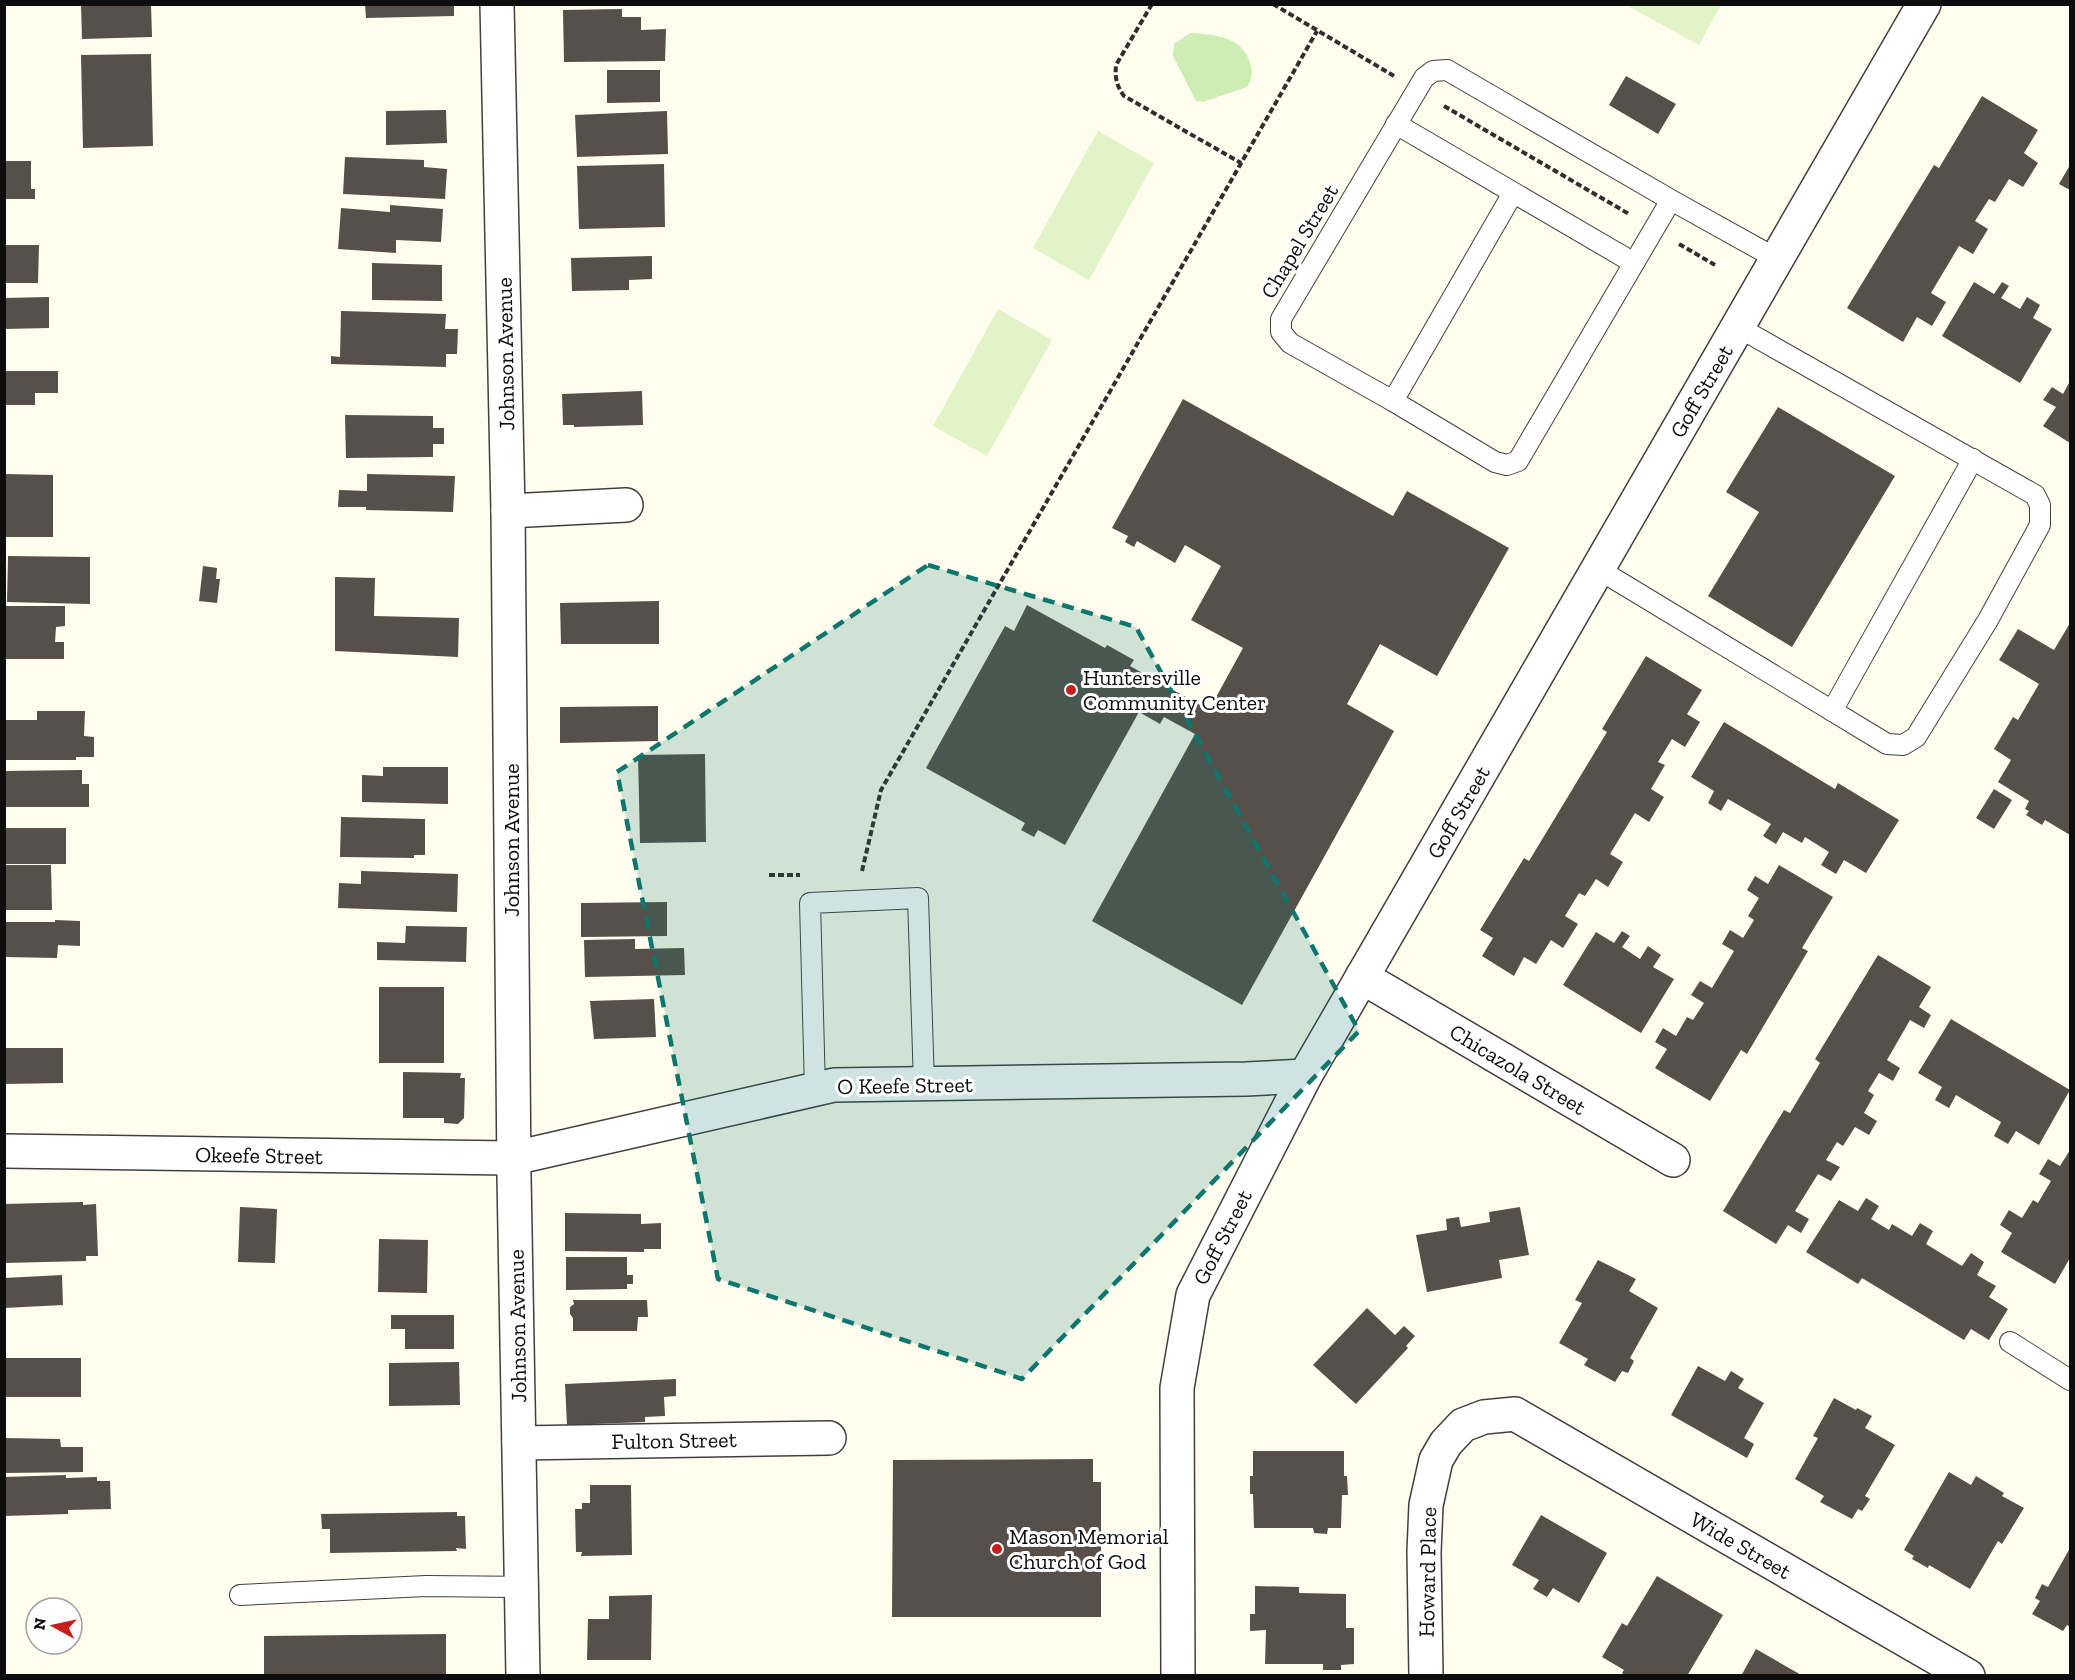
<svg xmlns="http://www.w3.org/2000/svg" width="2075" height="1680" viewBox="0 0 2075 1680" font-family="'Zilla Slab',serif">
	<rect width="100%" height="100%" fill="#fffdee"/>
	<path fill="#ceedb4" d="M 1190,33 C 1214,34 1243,37 1250,63 C 1253,72 1252,79 1247,87 L 1203,102 L 1196,101 L 1173,56 L 1174,44 Z"/>
	<g fill="#e1f3c7">
		<polygon points="1626,5 1721,5 1699,45"/>
		<polygon points="1098,131 1154,163 1089,280 1033,248"/>
		<polygon points="998,309 1052,340 987,456 933,426"/>
	</g>
	<g fill="#574f49">
		<polygon points="81,4 151,4 152,37 82,39"/>
		<polygon points="365,4 454,4 454,16 366,18"/>
		<polygon points="622,9 622,17 641,17 641,30 666,29 665,61 564,62 563,10"/>
		<polygon points="151,54 153,146 83,148 81,55"/>
		<polygon points="607,70 660,70 660,102 607,103"/>
		<polygon points="1626,76 1676,104 1658,134 1609,105"/>
		<polygon points="1982,96 2038,130 2024,153 2038,163 2023,187 2009,179 1995,202 1989,199 1975,221 1988,229 1973,254 1959,246 1931,293 1946,302 1932,326 1917,317 1903,342 1847,308 1934,165 1939,168"/>
		<polygon points="446,110 447,143 386,145 386,111"/>
		<polygon points="667,111 668,154 577,157 575,115"/>
		<polygon points="345,157 424,160 424,167 447,169 445,199 343,194"/>
		<polygon points="4,161 31,161 31,189 35,189 35,199 4,199"/>
		<polygon points="664,164 665,227 579,229 577,166"/>
		<polygon points="2070,165 2070,190 2059,184"/>
		<polygon points="390,205 443,209 441,242 396,240 396,253 338,249 341,208 390,212"/>
		<polygon points="4,245 39,245 38,283 4,283"/>
		<polygon points="652,256 652,279 629,280 629,290 572,291 571,258"/>
		<polygon points="372,263 442,265 442,301 372,300"/>
		<polygon points="1974,282 1994,294 2002,282 2009,286 2001,298 2020,309 2027,297 2040,305 2033,318 2052,329 2020,383 1942,336"/>
		<polygon points="49,297 49,328 4,329 4,298"/>
		<polygon points="341,311 446,314 445,329 458,329 457,354 446,354 446,367 331,364 331,356 340,357"/>
		<polygon points="4,371 58,371 58,393 35,393 35,405 4,405"/>
		<polygon points="2070,381 2070,443 2043,426 2056,407 2043,400 2052,387 2063,394"/>
		<polygon points="642,391 643,425 574,427 574,425 563,425 562,394"/>
		<polygon points="1183,399 1393,516 1407,491 1509,548 1437,676 1380,644 1347,704 1394,731 1242,1005 1092,921 1195,734 1164,717 1160,724 1139,712 1065,845 1038,830 1034,837 1021,830 1025,823 926,768 1005,626 1014,631 1027,605 1105,648 1107,645 1134,660 1130,666 1209,710 1243,648 1191,620 1221,566 1185,545 1175,563 1137,541 1134,547 1125,542 1128,536 1112,528"/>
		<polygon points="1778,407 1895,476 1792,647 1708,596 1759,512 1726,492"/>
		<polygon points="345,415 433,416 433,428 444,428 444,444 433,444 433,457 346,458"/>
		<polygon points="4,474 53,475 53,537 4,537"/>
		<polygon points="367,474 455,476 453,512 366,510 366,507 338,507 339,490 367,491"/>
		<polygon points="8,556 90,557 90,604 7,602"/>
		<polygon points="203,566 217,568 216,579 220,579 217,603 199,601"/>
		<polygon points="335,577 375,578 374,616 459,618 458,657 335,651"/>
		<polygon points="659,601 659,644 561,644 560,603"/>
		<polygon points="4,606 65,606 65,626 56,627 55,642 64,642 64,659 4,659"/>
		<polygon points="2070,623 2070,835 2045,820 2042,825 2026,815 2029,811 2025,809 2029,801 1998,782 2011,760 1994,749 2013,717 2018,720 2039,684 1999,660 2018,629 2054,650"/>
		<polygon points="1646,656 1702,690 1687,714 1700,722 1685,747 1672,739 1658,762 1665,765 1651,789 1664,797 1649,822 1635,813 1610,854 1623,862 1608,887 1596,879 1585,896 1579,893 1565,916 1578,924 1563,948 1551,940 1536,964 1524,957 1514,976 1482,956 1493,938 1480,930 1524,858 1529,861 1607,732 1602,729"/>
		<polygon points="658,706 658,741 560,743 560,707"/>
		<polygon points="37,711 85,711 84,736 94,737 94,757 76,757 76,760 4,760 4,720 37,720"/>
		<polygon points="1724,722 1835,789 1838,783 1899,820 1866,873 1844,860 1836,874 1821,865 1829,852 1805,837 1802,843 1783,832 1776,844 1763,836 1771,824 1728,799 1721,811 1708,803 1714,791 1691,777"/>
		<polygon points="705,754 706,842 640,843 638,755"/>
		<polygon points="383,767 448,767 448,804 362,802 362,775 383,776"/>
		<polygon points="82,770 82,784 89,784 89,807 4,807 4,771"/>
		<polygon points="1994,789 2012,800 1994,829 1976,818"/>
		<polygon points="341,817 425,819 425,855 414,855 414,858 340,857"/>
		<rect x="4" y="828" width="62" height="36"/>
		<polygon points="4,865 51,865 52,910 5,910"/>
		<polygon points="1779,865 1833,897 1802,948 1808,951 1747,1054 1741,1050 1710,1101 1655,1068 1667,1049 1655,1042 1663,1028 1676,1036 1687,1017 1693,1020 1704,1003 1691,995 1700,981 1712,988 1734,951 1722,944 1730,930 1743,938 1754,920 1748,916 1759,898 1747,890 1755,876 1768,884"/>
		<polygon points="361,871 458,874 457,912 338,908 339,883 361,884"/>
		<polygon points="667,902 667,936 581,937 581,903"/>
		<polygon points="55,920 80,921 80,946 58,945 57,958 4,957 4,922 55,922"/>
		<polygon points="406,926 467,927 466,962 377,960 377,942 405,943"/>
		<polygon points="1622,931 1630,936 1622,947 1640,959 1648,946 1661,955 1653,967 1674,979 1641,1033 1563,985 1596,932 1614,943"/>
		<polygon points="635,939 635,949 684,948 685,975 585,977 584,940"/>
		<polygon points="1878,955 1931,987 1919,1007 1931,1015 1924,1028 1910,1020 1887,1060 1900,1068 1893,1081 1879,1073 1868,1091 1874,1095 1864,1113 1877,1121 1869,1135 1855,1127 1843,1146 1837,1142 1826,1160 1840,1167 1831,1181 1818,1174 1795,1211 1809,1219 1801,1233 1788,1225 1776,1244 1723,1211 1784,1110 1790,1113 1820,1063 1815,1059"/>
		<rect x="379" y="987" width="65" height="76"/>
		<polygon points="654,999 656,1037 594,1039 590,1001"/>
		<polygon points="1951,1019 2070,1090 2039,1145 2016,1131 2008,1144 1994,1136 2001,1122 1956,1095 1949,1108 1935,1100 1942,1087 1918,1073"/>
		<polygon points="4,1048 63,1048 63,1083 4,1084"/>
		<polygon points="403,1072 461,1073 460,1078 465,1078 464,1118 458,1124 444,1123 444,1118 403,1118"/>
		<polygon points="2070,1150 2070,1258 2055,1284 2001,1252 2012,1233 2000,1225 2009,1210 2022,1218 2033,1200 2038,1203 2051,1181 2039,1174 2048,1159 2060,1166"/>
		<polygon points="1866,1198 1879,1206 1871,1219 1889,1230 1892,1224 1912,1236 1920,1223 1933,1231 1926,1244 1962,1266 1971,1253 1984,1262 1977,1275 1996,1286 1989,1297 2008,1309 1989,1340 1971,1329 1964,1340 1862,1278 1858,1284 1806,1252 1839,1200 1858,1211"/>
		<polygon points="83,1202 83,1205 96,1204 98,1256 86,1256 86,1261 4,1263 4,1204"/>
		<polygon points="240,1207 277,1209 275,1263 238,1262"/>
		<polygon points="1520,1207 1529,1255 1499,1260 1502,1278 1427,1292 1416,1235 1447,1230 1446,1219 1459,1217 1461,1227 1490,1222 1489,1212"/>
		<polygon points="565,1213 641,1214 641,1224 661,1223 661,1249 644,1249 644,1252 565,1251"/>
		<polygon points="379,1239 428,1240 427,1293 378,1292"/>
		<polygon points="566,1257 627,1257 627,1275 633,1275 633,1284 627,1284 627,1289 566,1290"/>
		<polygon points="1598,1260 1636,1279 1629,1291 1658,1308 1630,1358 1634,1361 1628,1373 1622,1371 1615,1382 1584,1365 1588,1359 1559,1343 1582,1303 1575,1300"/>
		<polygon points="62,1275 63,1305 4,1308 4,1278"/>
		<polygon points="573,1300 647,1300 648,1317 638,1317 637,1331 573,1331 573,1318 570,1314 570,1307 574,1304"/>
		<polygon points="1367,1308 1395,1335 1404,1326 1415,1336 1406,1346 1408,1348 1356,1404 1313,1365"/>
		<polygon points="391,1315 454,1315 454,1349 405,1349 405,1329 391,1329"/>
		<rect x="4" y="1358" width="77" height="39"/>
		<polygon points="459,1362 460,1405 389,1406 389,1363"/>
		<polygon points="1698,1366 1725,1381 1731,1371 1744,1379 1738,1388 1764,1403 1744,1438 1754,1444 1747,1458 1671,1415"/>
		<polygon points="676,1379 676,1396 664,1397 665,1416 645,1417 645,1422 567,1425 565,1384"/>
		<polygon points="1834,1398 1856,1410 1857,1408 1872,1416 1865,1428 1895,1445 1865,1496 1870,1499 1862,1511 1858,1509 1852,1519 1820,1502 1824,1496 1795,1479 1818,1438 1813,1436"/>
		<polygon points="4,1438 60,1439 61,1447 83,1447 83,1472 4,1473"/>
		<polygon points="1253,1451 1344,1451 1344,1476 1347,1476 1348,1495 1342,1495 1341,1528 1328,1528 1327,1534 1314,1533 1313,1528 1254,1528 1253,1494 1250,1494 1250,1476 1253,1476"/>
		<polygon points="1093,1459 1093,1482 1101,1482 1101,1617 892,1617 893,1460"/>
		<polygon points="1949,1472 1971,1485 1976,1476 2004,1493 2002,1496 2024,1508 2002,1544 1998,1541 1970,1589 1929,1565 1928,1568 1912,1559 1914,1556 1904,1550"/>
		<polygon points="66,1475 66,1478 97,1477 97,1481 110,1481 111,1509 68,1510 68,1514 4,1516 4,1477"/>
		<polygon points="590,1485 631,1485 632,1555 581,1556 582,1552 576,1552 575,1509 582,1509 582,1503 590,1503"/>
		<polygon points="457,1512 457,1516 465,1516 466,1549 456,1548 457,1551 330,1553 330,1529 322,1529 321,1514"/>
		<polygon points="1541,1515 1607,1553 1579,1603 1553,1588 1547,1597 1533,1589 1539,1580 1512,1565"/>
		<polygon points="2070,1548 2070,1627 2067,1625 2063,1631 2032,1614 2040,1601 2035,1598 2042,1584 2048,1587"/>
		<polygon points="1657,1576 1723,1615 1687,1676 1626,1676 1622,1673 1624,1670 1602,1657 1622,1623 1627,1626"/>
		<polygon points="1255,1586 1299,1587 1299,1593 1346,1594 1346,1628 1354,1628 1354,1664 1341,1665 1341,1670 1323,1670 1323,1664 1265,1664 1266,1630 1250,1631 1250,1614 1255,1614"/>
		<polygon points="652,1595 651,1660 587,1660 588,1619 609,1619 609,1596"/>
		<polygon points="446,1634 446,1676 264,1676 264,1636"/>
		<polygon points="1756,1649 1803,1676 1741,1676"/>
	</g>
	<g fill="none" stroke-linecap="round" stroke-linejoin="round">
		<defs>
			<g id="lane">
				<polyline points="1396,124 1634,263"/>
				<polyline points="1671,200 1447,70 1433,71 1424,78 1281,319 1281,332 1290,343 1393,401 1495,462 1507,465 1518,461 1671,200 1777,259"/>
				<polyline points="1393,401 1513,193"/>
				<polyline points="1598,569 1887,744 1903,745 1916,737 1988,620 2040,525 2040,505 2035,495 1738,327"/>
				<polyline points="1832,711 1973,459"/>
				<polyline points="815,1089 810,903 918,898 924,1084"/>
				<polyline points="2010,1342 2070,1380"/>
				<polyline points="240,1595 426,1586 522,1587"/>
			</g>
			<g id="street">
				<polyline points="497,4 508,511 514,1176 523,1676"/>
				<polyline points="508,511 626,505"/>
				<polyline points="1362,977 1673,1160"/>
				<polyline points="4,1151 514,1158 834,1085 1246,1079 1305,1076"/>
				<polyline points="519,1443 829,1438"/>
				<polyline points="1178,1676 1177,1388 1193,1295 1305,1076 1924,4"/>
				<polyline points="1426,1676 1424,1552 1426,1505 1436,1460 1446,1443 1463,1425 1484,1417 1515,1414 1968,1676"/>
			</g>
		</defs>
		<use href="#lane" stroke="#404040" stroke-width="22"/>
		<use href="#street" stroke="#404040" stroke-width="36"/>
		<g stroke="#2f2f2f" stroke-width="4" stroke-dasharray="6 3" stroke-linecap="butt">
			<path d="M 1152,4 L 1116,65 C 1115,78 1116,85 1124,96 L 1241,163"/>
			<polyline points="1273,4 1394,76"/>
			<polyline points="1444,106 1629,214"/>
			<polyline points="1679,244 1715,265"/>
			<polyline points="862,871 881,790 1317,31"/>
			<polyline points="769,875 800,875"/>
		</g>
		<use href="#lane" stroke="#fff" stroke-width="20"/>
		<use href="#street" stroke="#fff" stroke-width="33"/>
	</g>
	<path fill="#0f766e" fill-opacity="0.2" stroke="#0f766e" stroke-width="4.5" stroke-dasharray="12 8" stroke-linejoin="round" d="M 928,565 L 1136,627 L 1359,1031 L 1022,1379 L 718,1279 L 617,772 Z"/>
	<g fill="#c81e1b" stroke="#fff" stroke-width="2">
		<circle cx="1071" cy="690" r="6"/>
		<circle cx="997" cy="1549" r="6"/>
	</g>
	<g text-anchor="middle" stroke-width="6" stroke-linejoin="round" paint-order="stroke">
		<g font-size="22" fill="#0d0d0d" stroke="#fff">
			<text transform="translate(1299 241) rotate(-59)" y="8">Chapel Street</text>
			<text transform="translate(505 354) rotate(-91)" y="8">Johnson Avenue</text>
			<text transform="translate(1701 391) rotate(-60)" y="8">Goff Street</text>
			<text transform="translate(1458 812) rotate(-60)" y="8">Goff Street</text>
			<text transform="translate(511 840) rotate(-90)" y="8">Johnson Avenue</text>
			<text transform="translate(1518 1069) rotate(31)" y="8">Chicazola Street</text>
			<text transform="translate(905 1085) rotate(-1)" y="8">O Keefe Street</text>
			<text transform="translate(259 1155) rotate(1)" y="8">Okeefe Street</text>
			<text transform="translate(1222 1237) rotate(-63)" y="8">Goff Street</text>
			<text transform="translate(517 1326) rotate(-91)" y="8">Johnson Avenue</text>
			<text transform="translate(674 1440) rotate(-1)" y="8">Fulton Street</text>
			<text transform="translate(1741 1545) rotate(30)" y="8">Wide Street</text>
			<text transform="translate(1427 1572) rotate(-89)" y="8">Howard Place</text>
		</g>
		<g font-size="22" fill="#0d0d0d" stroke="#fff" text-anchor="start">
			<text x="1083" y="685">Huntersville<tspan x="1083" dy="25">Community Center</tspan></text>
			<text x="1009" y="1544">Mason Memorial<tspan x="1009" dy="25">Church of God</tspan></text>
		</g>
	</g>
	<rect width="2075" height="1680" fill="none" stroke="#0d0d0d" stroke-width="12"/>
	<g transform="translate(54 1626) rotate(278)"><circle r="28" fill="#ffffff" stroke="#9e9e9e" stroke-width="1.5"/>
	<path d="M0-4.5L10 22L0 15L-10 22Z" fill="#c81e1b"/>
	<text y="-9" font-size="16" font-weight="bold" text-anchor="middle" fill="#0d0d0d">N</text>
	</g>
</svg>
